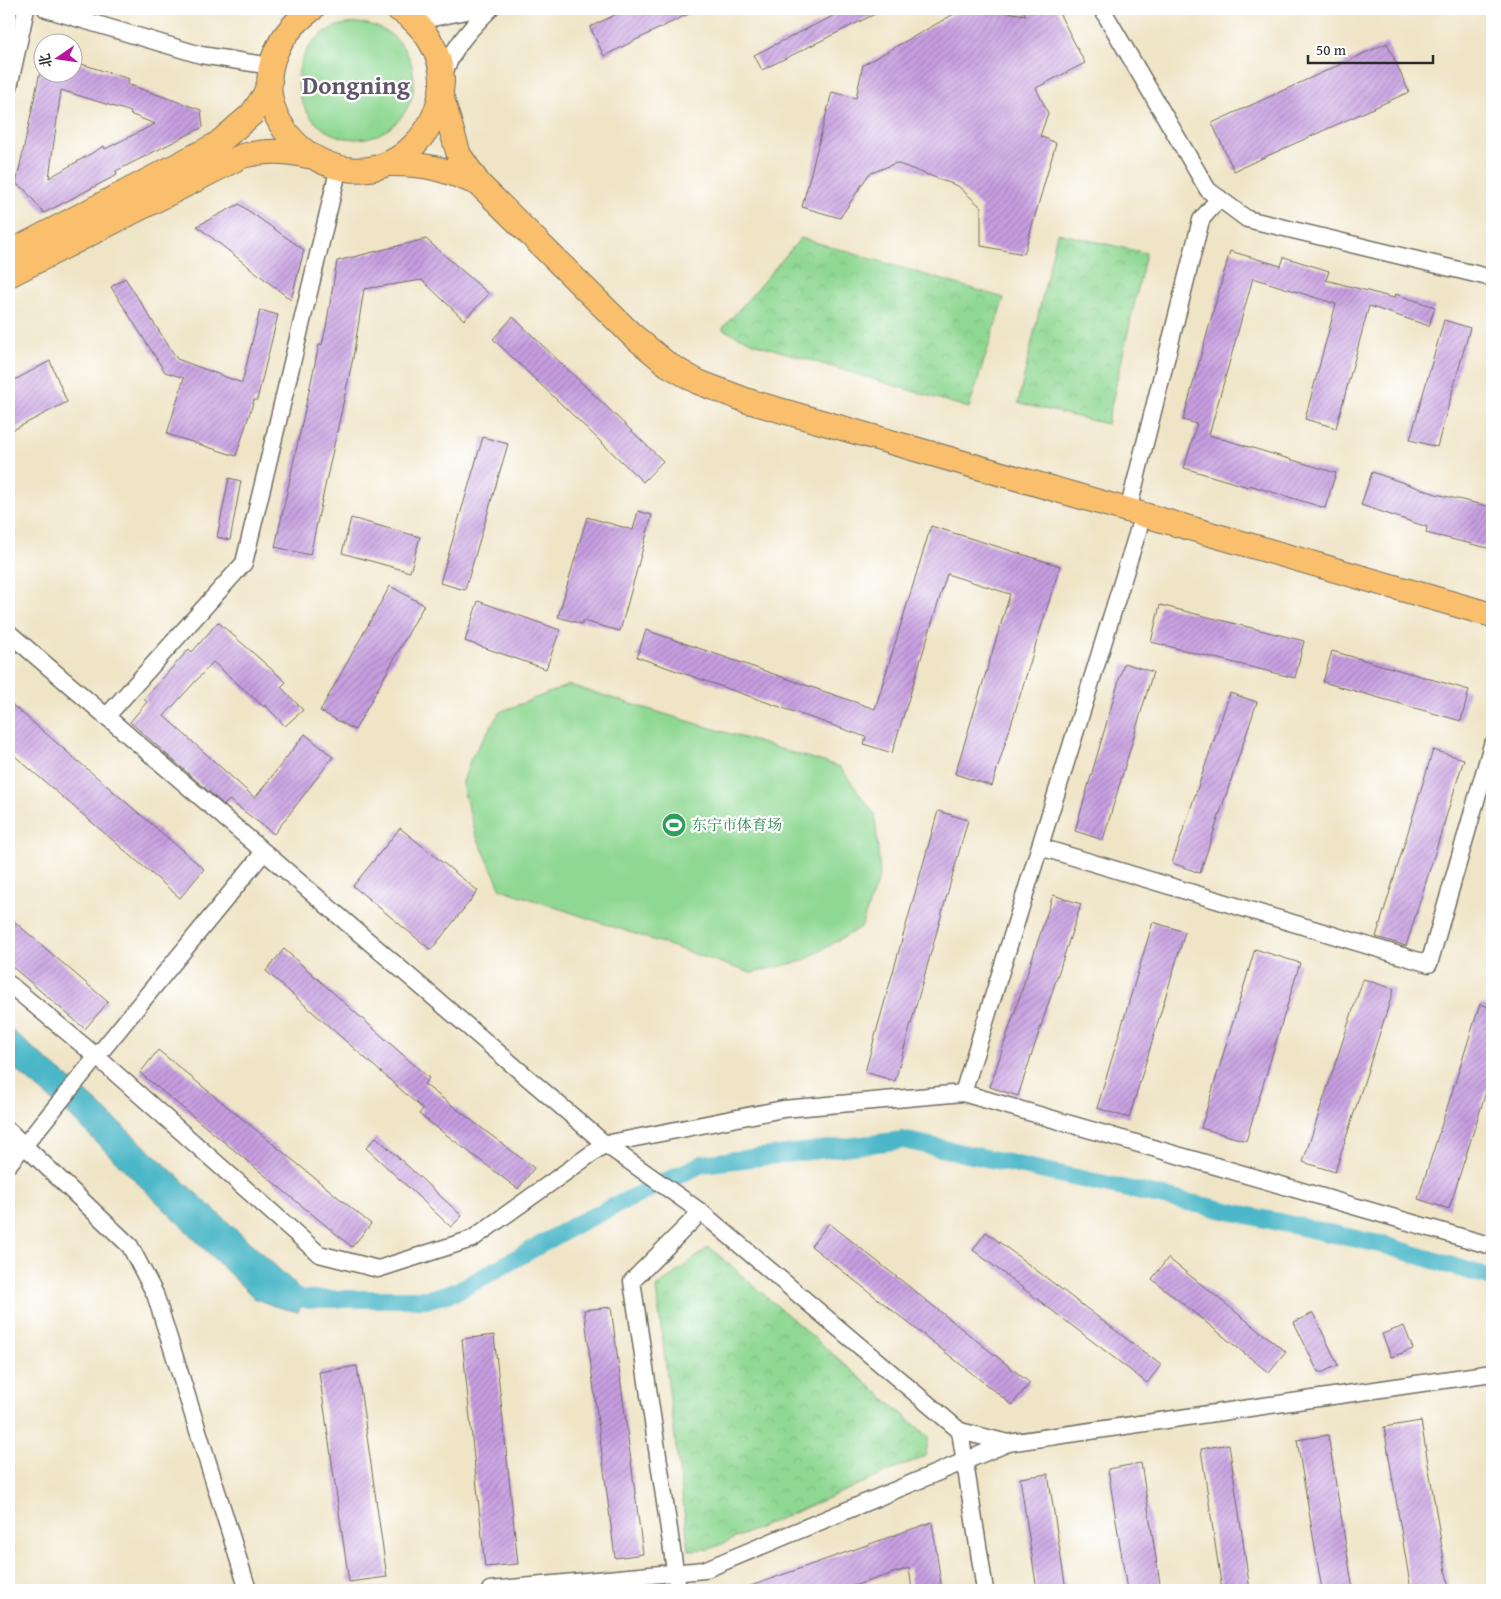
<svg xmlns="http://www.w3.org/2000/svg" width="1501" height="1599" viewBox="0 0 1501 1599" font-family="'Gentium Book Plus','Noto Serif SC',serif">
	<defs>
		<pattern id="park-crowns" width="20" height="18" patternUnits="userSpaceOnUse" patternTransform="scale(1.25)"><rect width="20" height="18" fill="#8fd893"/><path d="M2 6a3 3 0 1 1 6 0M12 15a3 3 0 1 1 6 0" fill="none" stroke="#7cba7f"/></pattern>
		<pattern id="building-hatch" width="6" height="6" patternUnits="userSpaceOnUse" patternTransform="scale(1.25)"><rect width="6" height="6" fill="#c79fe1"/><path d="M-1 1l2-2M0 6l6-6M5 7l2-2" fill="none" stroke="#a282b7"/></pattern>
	</defs>
	<rect width="100%" height="100%" fill="#fff"/>
	<filter id="ink" filterUnits="userSpaceOnUse"><feTurbulence type="fractalNoise" baseFrequency=".02" numOctaves="2"/><feDisplacementMap in="SourceGraphic" scale="10" xChannelSelector="R" yChannelSelector="G"/><feConvolveMatrix kernelMatrix="1 2 1 2 8 2 1 2 1" color-interpolation-filters="sRGB"/></filter>
	<filter id="wash" filterUnits="userSpaceOnUse"><feTurbulence type="fractalNoise" baseFrequency=".0096" numOctaves="4" result="noise"/><feDisplacementMap in="SourceGraphic" scale="20" xChannelSelector="R" yChannelSelector="G"/><feGaussianBlur stdDeviation="1.12" result="paint"/><feColorMatrix in="noise" values="0 0 0 0 0 0 0 0 0 0 0 0 0 0 0 0 0 1.4 0 .05"/><feComposite in="paint" operator="in"/></filter>
	<g filter="url(#wash)">
		<rect width="100%" height="100%" fill="#efe4c6"/>
		<g fill="url(#park-crowns)" stroke="#5d825f">
			<polygon points="1057,233 1146,253 1107,424 1018,403"/>
			<polygon points="801,238 1004,298 969,408 756,344 722,329"/>
			<polygon points="709,1247 929,1437 925,1456 710,1549 689,1550 656,1288"/>
		</g>
		<g fill="#8fd893" stroke="#5d825f">
			<circle cx="356" cy="81" r="58"/>
			<polygon points="569,685 840,767 875,815 880,874 861,927 803,961 751,973 501,889 476,835 462,785 471,758 500,712"/>
		</g>
		<polygon fill="#4bb7c8" stroke="#3b717a" points="9,1028 89,1095 293,1282 305,1299 298,1312 274,1306 254,1298 67,1113 9,1064"/>
		<g fill="none" stroke-linecap="round" stroke-linejoin="round">
			<polyline stroke="#4bb7c8" stroke-width="18" points="283,1294 305,1299 428,1299 458,1291 577,1224 702,1164 903,1140 1384,1245 1492,1278"/>
		</g>
		<g id="blocks">
			<g fill="url(#building-hatch)" fill-rule="evenodd">
				<polygon points="627,9 698,9 604,56 590,27"/>
				<polygon points="847,9 885,9 762,70 754,55"/>
				<polygon points="963,9 985,9 1026,15 1022,9 1057,9 1085,63 1036,88 1048,113 1040,136 1056,143 1024,254 981,246 981,207 958,186 896,163 869,174 840,218 802,207 832,92 856,98 863,65"/>
				<polygon points="1387,43 1409,92 1234,171 1212,123"/>
				<path d="M 72,61 L 129,79 L 127,84 L 201,110 L 203,127 L 116,171 L 117,175 L 44,213 L 25,190 L 16,184 L 40,72 L 72,72 ZM 61,90 L 131,112 L 130,114 L 155,124 L 105,149 L 104,146 L 49,178 Z"/>
				<polygon points="239,204 304,250 291,300 197,226"/>
				<polygon points="426,239 489,294 464,320 422,280 364,289 353,358 310,555 275,547 319,345 322,345 326,327 337,261"/>
				<polygon points="1230,251 1281,266 1284,257 1329,271 1326,280 1394,298 1395,294 1435,307 1429,326 1369,306 1336,428 1305,419 1336,304 1253,278 1209,435 1336,473 1325,508 1249,485 1248,487 1184,468 1197,424 1183,420"/>
				<polygon points="125,278 177,359 242,383 260,310 278,315 257,400 254,400 236,456 167,434 184,378 165,372 111,287"/>
				<polygon points="513,317 663,461 643,482 493,339"/>
				<polygon points="1444,320 1470,328 1437,447 1410,440"/>
				<polygon points="50,361 67,402 9,432 9,383"/>
				<polygon points="483,437 508,444 465,590 440,583"/>
				<polygon points="1372,472 1436,494 1492,507 1492,549 1426,533 1427,527 1361,505"/>
				<polygon points="229,478 241,481 230,540 217,537"/>
				<polygon points="638,511 652,515 620,631 583,621 582,624 558,617 587,517 633,530"/>
				<polygon points="351,518 420,537 410,572 342,553"/>
				<polygon points="931,526 1060,566 992,786 955,774 1010,594 947,574 892,753 864,744 866,737 637,657 646,630 875,709"/>
				<polygon points="390,586 424,605 355,730 320,711"/>
				<polygon points="478,601 560,630 546,669 465,641"/>
				<polygon points="1160,605 1304,641 1295,678 1151,642"/>
				<polygon points="218,622 286,682 281,687 303,710 285,726 265,705 264,707 213,662 164,716 255,798 305,734 333,757 274,834 229,800 224,805 130,722 147,702 144,699 189,649 192,652"/>
				<polygon points="1332,651 1469,690 1461,721 1323,682"/>
				<polygon points="1124,663 1153,672 1103,840 1075,831"/>
				<polygon points="1230,693 1257,702 1200,873 1172,863"/>
				<polygon points="9,702 204,869 180,898 9,751"/>
				<polygon points="1433,750 1464,759 1406,946 1376,937"/>
				<polygon points="938,811 968,820 895,1081 865,1072"/>
				<polygon points="400,828 478,891 431,950 353,886"/>
				<polygon points="1053,895 1081,904 1018,1096 990,1087"/>
				<polygon points="9,917 108,1002 85,1029 9,964"/>
				<polygon points="1153,922 1185,932 1129,1118 1097,1108"/>
				<polygon points="284,949 429,1078 424,1084 534,1168 518,1189 419,1114 423,1109 266,971"/>
				<polygon points="1255,949 1300,963 1246,1141 1201,1128"/>
				<polygon points="1363,979 1394,989 1335,1172 1303,1162"/>
				<polygon points="1480,1004 1492,1008 1492,1073 1449,1209 1418,1199"/>
				<polygon points="158,1050 371,1224 352,1247 140,1073"/>
				<polygon points="376,1137 462,1216 451,1227 366,1148"/>
				<polygon points="829,1223 1030,1383 1012,1405 811,1246"/>
				<polygon points="986,1232 1161,1365 1147,1383 973,1250"/>
				<polygon points="1168,1258 1286,1352 1269,1373 1152,1279"/>
				<polygon points="611,1307 643,1554 615,1558 584,1310"/>
				<polygon points="1313,1313 1338,1365 1323,1372 1318,1372 1294,1322"/>
				<polygon points="1404,1326 1413,1349 1391,1357 1382,1334"/>
				<polygon points="494,1335 518,1564 485,1567 462,1339"/>
				<polygon points="357,1366 387,1577 349,1582 319,1372"/>
				<polygon points="1421,1421 1449,1590 1411,1590 1384,1427"/>
				<polygon points="1328,1435 1353,1590 1322,1590 1297,1440"/>
				<polygon points="1229,1444 1250,1590 1222,1590 1201,1449"/>
				<polygon points="1141,1463 1161,1590 1127,1590 1108,1469"/>
				<polygon points="1048,1474 1066,1590 1037,1590 1020,1478"/>
				<polygon points="932,1522 942,1590 912,1590 909,1568 841,1590 745,1590 745,1588"/>
			</g>
		</g>
	</g>
	<g filter="url(#ink)">
		<use href="#blocks" fill-opacity="0" stroke="#706c61" stroke-width="1"/>
		<g fill="none" stroke-linecap="round" stroke-linejoin="round">
			<defs>
				<g id="minor">
					<polyline points="46,9 201,55 271,66"/>
					<polyline points="1102,9 1208,190 1247,219 1492,278"/>
					<polyline points="408,14 427,19 477,9"/>
					<path d="M 443,77 C 452,48 469,30 490,9"/>
					<polyline points="9,87 26,9"/>
					<polyline points="1128,511 1201,220 1219,198"/>
					<polyline points="9,633 605,1144 701,1212 960,1431 1008,1443"/>
					<polyline points="106,717 244,563 339,167"/>
					<polyline points="1040,847 1429,964 1492,745"/>
					<polyline points="9,984 96,1056 319,1254 378,1269 472,1239 605,1144 783,1109 963,1093 1492,1246"/>
					<polyline points="963,1093 1143,515"/>
					<polyline points="9,1131 130,1246 155,1294 248,1590"/>
					<polyline points="9,1164 264,852"/>
					<polyline points="960,1431 985,1590"/>
					<polyline points="490,1590 704,1570 1008,1443 1492,1373"/>
					<polyline points="678,1590 632,1281 701,1212"/>
				</g>
				<g id="highway">
					<path d="M 312,9 C 199,94 337,226 415,144 C 432,127 440,107 442,83 C 443,54 423,23 398,9"/>
					<path d="M 387,164 C 425,163 444,169 479,184 L 459,155 L 441,95"/>
					<polyline points="479,184 631,334 667,364 698,382 748,401 1492,615"/>
					<polyline points="9,253 216,145 252,114 264,96 270,82"/>
					<path d="M 9,275 L 242,156 C 266,150 285,151 308,156"/>
				</g>
			</defs>
			<use href="#minor" stroke="#706c61" stroke-width="19"/>
			<use href="#highway" stroke="#706c61" stroke-width="26"/>
			<use href="#minor" stroke="#fff" stroke-width="16"/>
			<use href="#highway" stroke="#f9bf6d" stroke-width="24"/>
		</g>
	</g>
	<defs>
		<symbol id="stadium-disc" viewBox="-11 -11 22 22"><circle r="9.5" fill="#2e9e5b" stroke="#fff"/><path d="M0-5a6.5 5 0 1 0 0 10a6.5 5 0 1 0 0-10ZM-3.5-1.8h7v3.6h-7Z" fill="#fff"/></symbol>
	</defs>
	<g fill-rule="evenodd">
		<use href="#stadium-disc" x="660" y="811" width="28" height="28"/>
	</g>
	<g text-anchor="middle" stroke-width="4.5" stroke-linejoin="round" paint-order="stroke">
		<g font-size="15" fill="#27864d" stroke="#fff" text-anchor="start">
			<text x="692" y="830">东宁市体育场</text>
		</g>
		<g font-size="25" font-weight="bold" fill="#62546b" stroke="#fff">
			<text x="356" y="94">Dongning</text>
		</g>
	</g>
	<rect width="1501" height="1599" fill="none" stroke="#fff" stroke-width="30"/>
	<g transform="translate(58 58) rotate(257)"><circle r="24" fill="#ffffff" stroke="#aaaaaa"/>
	<path d="M0-4L9 19L0 12L-9 19Z" fill="#b5179e"/>
	<text y="-8" font-size="14" font-weight="bold" text-anchor="middle" fill="#2b2b2b">北</text>
	</g>
	<path d="M1308 55v8h125v-8" fill="none" stroke="#2b2b2b" stroke-width="2.5"/>
	<text x="1316" y="55" font-size="15" fill="#2b2b2b" stroke="#ffffff" stroke-width="4" paint-order="stroke">50 m</text>
</svg>
